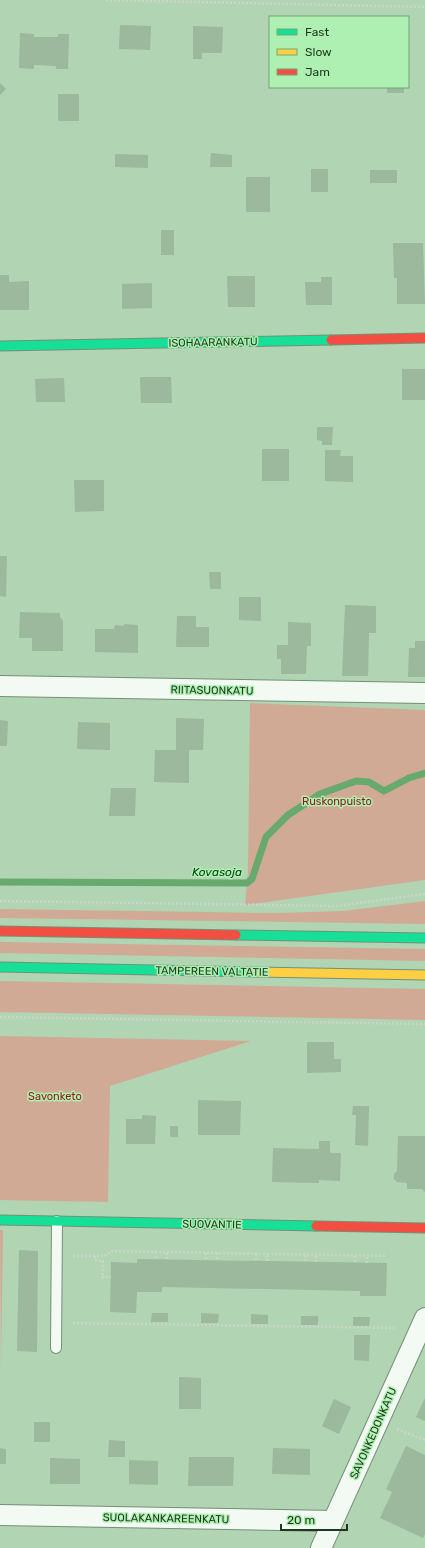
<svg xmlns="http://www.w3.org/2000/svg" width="425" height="1548" viewBox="0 0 425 1548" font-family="Rubik,sans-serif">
	<rect width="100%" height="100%" fill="#b1d4b2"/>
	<g fill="#d1aa96">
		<polygon points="250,703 425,710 425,880 245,905 248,871"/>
		<polygon points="425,901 425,924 0,918 0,909 279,913 343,911"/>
		<polygon points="0,942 425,949 425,961 0,953"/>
		<polygon points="0,981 425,989 425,1020 0,1012"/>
		<polygon points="0,1036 251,1041 110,1086 108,1202 0,1200"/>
		<polygon points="0,1230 3,1230 3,1233 1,1368"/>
	</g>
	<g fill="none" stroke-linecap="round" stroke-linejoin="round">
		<polyline stroke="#68a96d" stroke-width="7" points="0,882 247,883 252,879 266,837 288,815 320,794 356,781 369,782 384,791 409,778 425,773"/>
	</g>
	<g fill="#9cb89d">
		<polygon points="120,25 151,26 150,50 119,49"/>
		<polygon points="193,26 223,27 222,53 202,53 202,59 193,59"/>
		<polygon points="20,33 34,34 34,37 58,37 58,34 69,34 68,69 56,69 56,66 34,65 34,69 19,68"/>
		<polygon points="0,83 6,89 0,95"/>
		<rect x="387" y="87" width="17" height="6"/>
		<rect x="58" y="94" width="21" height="27"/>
		<polygon points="211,153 232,155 232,167 210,167"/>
		<polygon points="115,154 148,155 148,168 115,167"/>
		<rect x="311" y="169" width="17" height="23"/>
		<rect x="370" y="170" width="27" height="13"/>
		<rect x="246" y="177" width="24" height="35"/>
		<rect x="161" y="230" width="13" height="25"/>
		<polygon points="393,243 423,243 425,304 397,304 397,278 394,278"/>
		<polygon points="0,275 9,275 9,282 29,281 29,310 0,310"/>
		<polygon points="227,276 255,276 255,307 228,307"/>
		<polygon points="321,277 332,277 332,305 306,305 305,282 321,282"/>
		<polygon points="152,283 152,308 122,309 122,284"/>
		<rect x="402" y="369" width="23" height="31"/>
		<polygon points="140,377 171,377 172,403 141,403"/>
		<polygon points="64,378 65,402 36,402 35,379"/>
		<polygon points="317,427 333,427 332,445 322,445 322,441 317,440"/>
		<rect x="262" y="449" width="27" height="32"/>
		<polygon points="325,450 341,450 340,456 353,456 353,482 325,481"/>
		<polygon points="74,480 104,480 104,511 75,512"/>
		<polygon points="0,556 7,556 6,597 0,596"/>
		<polygon points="209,572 221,572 221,589 210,589"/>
		<polygon points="239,597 261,597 261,621 239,620"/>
		<polygon points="345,605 376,606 376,633 369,633 368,676 342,676"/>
		<polygon points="20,612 60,613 60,617 63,621 63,651 32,651 32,638 19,638"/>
		<polygon points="177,616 196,616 196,627 209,627 209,647 176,647"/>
		<polygon points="288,622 311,623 311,646 307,646 306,674 281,674 281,659 277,659 277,645 288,645"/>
		<polygon points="124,624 138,625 138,653 95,652 95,629 114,629 115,625 124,626"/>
		<polygon points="415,641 425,641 425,677 408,677 409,648 415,648"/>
		<polygon points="176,718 204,719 203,750 189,750 189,783 154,782 155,750 176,750"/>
		<polygon points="0,720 8,721 7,746 0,746"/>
		<polygon points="78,722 110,723 110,750 77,749"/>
		<polygon points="111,788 136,788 135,816 109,816"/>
		<polygon points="307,1042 334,1042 334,1059 341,1059 341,1072 307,1073"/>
		<polygon points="198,1100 241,1101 240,1135 198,1135"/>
		<polygon points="353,1106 369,1106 368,1146 355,1145 356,1115 352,1115"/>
		<polygon points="142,1115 156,1116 155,1144 126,1144 126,1119 142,1119"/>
		<rect x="170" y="1126" width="8" height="11"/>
		<polygon points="398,1136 425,1136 425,1192 422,1189 407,1189 407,1183 397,1182 394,1179 394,1174 397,1171"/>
		<polygon points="319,1141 330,1141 330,1153 341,1153 340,1181 319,1180 319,1183 272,1182 273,1148 319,1149"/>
		<polygon points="19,1250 38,1251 37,1352 17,1351"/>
		<polygon points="137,1259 387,1263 386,1296 360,1296 360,1291 162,1287 162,1292 137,1292 136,1313 110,1312 111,1262 137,1263"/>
		<polygon points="152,1313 168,1313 168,1322 151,1322"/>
		<polygon points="201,1313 219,1314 218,1323 201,1323"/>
		<polygon points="251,1314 268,1315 268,1324 251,1324"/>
		<rect x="301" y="1316" width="17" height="9"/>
		<polygon points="353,1317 370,1317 369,1326 353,1326"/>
		<polygon points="354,1335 370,1335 369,1361 354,1360"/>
		<polygon points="179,1377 201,1378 201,1409 179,1409"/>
		<polygon points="425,1398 425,1421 416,1417"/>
		<polygon points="334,1399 351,1407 339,1434 322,1426"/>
		<rect x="34" y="1422" width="16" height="20"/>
		<polygon points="109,1440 125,1441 125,1457 108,1457"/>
		<polygon points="406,1446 425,1455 425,1534 423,1538 380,1518 392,1492 386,1489"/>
		<polygon points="0,1448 6,1449 6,1464 0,1464"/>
		<polygon points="273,1448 310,1449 310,1475 272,1474"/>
		<polygon points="189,1457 234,1457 233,1486 188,1486"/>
		<polygon points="50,1458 80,1459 80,1484 50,1484"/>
		<polygon points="129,1460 158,1461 158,1485 129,1484"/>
	</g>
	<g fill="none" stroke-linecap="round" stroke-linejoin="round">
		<defs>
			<polyline id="lane" points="56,1348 57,1221"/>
			<g id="street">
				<polyline points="0,686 425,693"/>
				<polyline points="0,1515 333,1521"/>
				<polyline points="321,1548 425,1318"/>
			</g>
			<g id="fast">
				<polyline points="0,346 331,340"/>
				<polyline points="236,935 425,938"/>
				<polyline points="0,967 256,972"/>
				<polyline points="0,1220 316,1226"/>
			</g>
			<polyline id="slow" points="256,972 425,975"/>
			<g id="jam">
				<polyline points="331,340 425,338"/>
				<polyline points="0,931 236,935"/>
				<polyline points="316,1226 425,1228"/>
			</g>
		</defs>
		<use href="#lane" stroke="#749076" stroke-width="12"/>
		<use href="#street" stroke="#749076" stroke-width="22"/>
		<use href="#fast" stroke="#749076" stroke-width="11"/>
		<use href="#slow" stroke="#749076" stroke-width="11"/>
		<use href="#jam" stroke="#749076" stroke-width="11"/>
		<g stroke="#cad5ca" stroke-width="2.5" stroke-dasharray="2 2" stroke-linecap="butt">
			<polyline points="106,0 425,7"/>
			<polyline points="0,901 336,906 425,894"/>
			<polyline points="0,1017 425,1024"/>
			<polyline points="155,1252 156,1259"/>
			<polyline points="206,1253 206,1260"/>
			<polyline points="217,1253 217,1260"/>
			<polyline points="256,1254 256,1261"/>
			<polyline points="305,1255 306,1262"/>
			<polyline points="73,1256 105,1256 111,1251 386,1256"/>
			<polyline points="95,1256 95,1260 103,1261 102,1277 111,1277"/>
			<polyline points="355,1256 355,1263"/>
			<polyline points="167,1259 167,1252"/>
			<polyline points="267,1261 267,1254"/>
			<polyline points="316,1262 316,1255"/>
			<polyline points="367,1263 367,1256"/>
			<polyline points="73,1323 397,1328"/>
			<polyline points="397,1429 425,1440"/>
		</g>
		<use href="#lane" stroke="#f3f9f3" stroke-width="10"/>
		<use href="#street" stroke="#f3f9f3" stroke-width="20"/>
		<use href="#fast" stroke="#16e098" stroke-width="9"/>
		<use href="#slow" stroke="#ffcf43" stroke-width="9"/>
		<use href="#jam" stroke="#f24e42" stroke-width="9"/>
	</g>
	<g text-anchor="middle" stroke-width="3" stroke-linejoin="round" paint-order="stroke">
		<g font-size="11" fill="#1e381f" stroke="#aef0b1">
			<text transform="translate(213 342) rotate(-1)" y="4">ISOHAARANKATU</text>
			<text transform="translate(212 690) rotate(1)" y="4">RIITASUONKATU</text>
			<text transform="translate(212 971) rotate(1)" y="4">TAMPEREEN VALTATIE</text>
			<text transform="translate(212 1224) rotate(1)" y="4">SUOVANTIE</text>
			<text transform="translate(373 1433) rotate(-66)" y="4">SAVONKEDONKATU</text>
			<text transform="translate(166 1518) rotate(1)" y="4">SUOLAKANKAREENKATU</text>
		</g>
		<g font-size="11" fill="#95171c" stroke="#aef0b1">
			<text x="337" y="805">Ruskonpuisto</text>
			<text x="55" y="1100">Savonketo</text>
		</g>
		<g font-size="12" font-style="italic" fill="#0d4616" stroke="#aef0b1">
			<text x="217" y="876">Kovasoja</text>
		</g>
	</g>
	<rect x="269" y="16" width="140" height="72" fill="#aef0b1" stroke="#74a677"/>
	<rect x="277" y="29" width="20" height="6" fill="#16e098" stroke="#74a677"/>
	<text x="305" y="36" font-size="12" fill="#1e381f">Fast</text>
	<rect x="277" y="49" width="20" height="6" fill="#ffcf43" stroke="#74a677"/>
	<text x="305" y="56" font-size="12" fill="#1e381f">Slow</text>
	<rect x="277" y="69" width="20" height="6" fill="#f24e42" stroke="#74a677"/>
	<text x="305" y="76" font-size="12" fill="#1e381f">Jam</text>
	<path d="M281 1524v6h66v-6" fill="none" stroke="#1e381f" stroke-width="2"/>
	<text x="287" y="1524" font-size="12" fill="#1e381f" stroke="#aef0b1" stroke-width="3" paint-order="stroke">20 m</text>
</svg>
